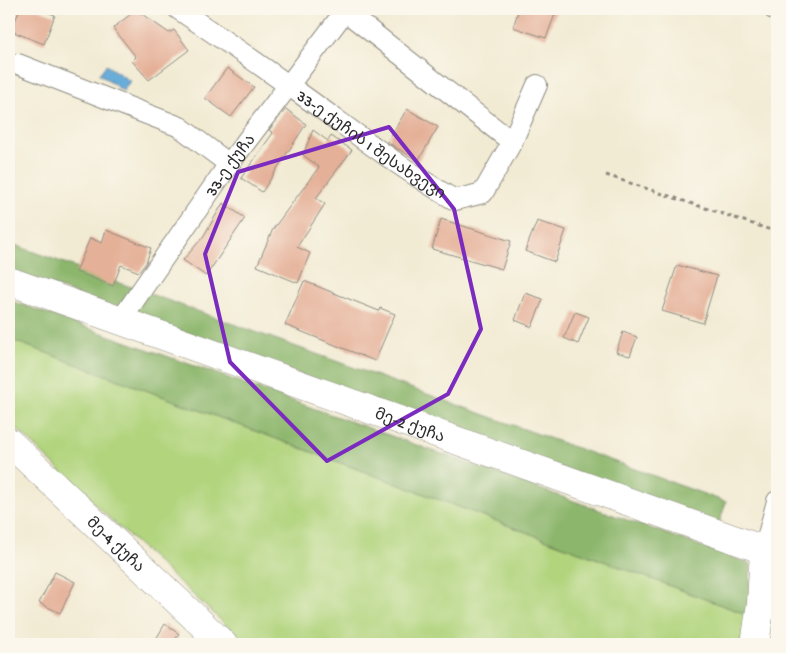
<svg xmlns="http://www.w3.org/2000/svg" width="786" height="653" viewBox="0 0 786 653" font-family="'Gochi Hand','Noto Sans Georgian',sans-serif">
	<rect width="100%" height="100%" fill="#fbf7ec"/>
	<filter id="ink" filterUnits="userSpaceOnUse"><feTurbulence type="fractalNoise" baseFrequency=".02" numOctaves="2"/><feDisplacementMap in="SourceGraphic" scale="10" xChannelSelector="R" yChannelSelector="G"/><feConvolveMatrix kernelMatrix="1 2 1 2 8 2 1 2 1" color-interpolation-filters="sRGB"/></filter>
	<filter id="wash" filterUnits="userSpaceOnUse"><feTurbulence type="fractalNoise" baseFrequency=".0096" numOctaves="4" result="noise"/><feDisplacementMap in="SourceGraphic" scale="20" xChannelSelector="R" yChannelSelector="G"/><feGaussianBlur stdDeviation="1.12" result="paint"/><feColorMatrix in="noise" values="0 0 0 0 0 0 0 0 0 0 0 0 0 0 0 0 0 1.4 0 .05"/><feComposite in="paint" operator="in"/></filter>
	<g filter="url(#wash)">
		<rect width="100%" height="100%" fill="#f2ebd4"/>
		<polygon fill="#b1d47d" stroke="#6e8054" points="9,339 748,615 741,644 247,644 107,516 9,421"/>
		<g fill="#8cb66c" stroke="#5c704c">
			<polygon points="9,243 726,502 719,524 9,270"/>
			<polygon points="9,300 751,564 748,615 9,339"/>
		</g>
		<polygon fill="#60a8d7" stroke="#466a81" points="106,65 130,81 123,91 99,74"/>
		<g id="blocks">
			<g fill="#e5b098">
				<polygon points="20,9 38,9 55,15 44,44 11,31"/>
				<polygon points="519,9 557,9 546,38 513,27"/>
				<polygon points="136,10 169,33 174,30 189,50 149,80 132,61 136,57 113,28"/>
				<polygon points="227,68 254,87 231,117 205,98"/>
				<polygon points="286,109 306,124 262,192 241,178 273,133 269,130"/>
				<polygon points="407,109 438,127 418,161 387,142"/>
				<polygon points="313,130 328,141 331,136 352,150 316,198 325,204 297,247 310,253 298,283 257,266 273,229 319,167 303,155"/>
				<polygon points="223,203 245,218 206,276 183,260 203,237"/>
				<polygon points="441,219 511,241 502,269 432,249"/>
				<polygon points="537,221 566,230 555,262 525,251"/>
				<polygon points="106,230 151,248 146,263 139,272 121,265 113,286 76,272 90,238 102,243"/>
				<polygon points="677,265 717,276 703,323 662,311"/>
				<polygon points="304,281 379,311 380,308 395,314 375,361 285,325"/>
				<polygon points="525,293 543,299 532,327 515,320"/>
				<polygon points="575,312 589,317 578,344 564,338"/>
				<polygon points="623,332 637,337 630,356 616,352"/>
				<polygon points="55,572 75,582 60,613 39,603"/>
				<polygon points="165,624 179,634 171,644 153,644"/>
			</g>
		</g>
	</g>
	<g filter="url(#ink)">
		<use href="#blocks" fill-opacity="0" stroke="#8e8b80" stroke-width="1"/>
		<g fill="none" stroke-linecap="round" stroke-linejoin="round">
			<defs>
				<g id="street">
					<path id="s1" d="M 178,9 C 215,34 252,59 288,85 C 344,124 396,166 455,200 L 483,193 L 512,142 L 537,85"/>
					<polyline points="774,9 777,10"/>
					<polyline points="18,64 180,127 229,164"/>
					<path id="s2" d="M 120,321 L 229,164 L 345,11 L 512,142"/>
					<polyline points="775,555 764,550 777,501"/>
				</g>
				<g id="secondary">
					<path id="s3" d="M 9,281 L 764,550 L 761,603 L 755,644"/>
					<path id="s4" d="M 9,442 L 223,644"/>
				</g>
			</defs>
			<use href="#street" stroke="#8e8b80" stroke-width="22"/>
			<use href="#secondary" stroke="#8e8b80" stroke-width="29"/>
			<polyline stroke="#8e8b80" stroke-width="3" stroke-dasharray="4 4" stroke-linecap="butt" points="606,175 777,232"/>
			<use href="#street" stroke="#fff" stroke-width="20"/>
			<use href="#secondary" stroke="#fff" stroke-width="28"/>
		</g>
	</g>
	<path fill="none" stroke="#7b2cbf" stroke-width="4" stroke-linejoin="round" d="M 389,127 L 454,209 L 481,329 L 448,394 L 327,461 L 230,362 L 205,254 L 238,172 Z"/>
	<g text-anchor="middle" stroke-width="5" stroke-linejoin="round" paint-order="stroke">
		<g font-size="16" fill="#2b2b2b" stroke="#fbf7ec">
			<text dy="6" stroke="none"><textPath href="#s1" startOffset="236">33-ე ქუჩის I შესახვევი</textPath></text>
			<text dy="6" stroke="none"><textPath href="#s2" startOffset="191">33-ე ქუჩა</textPath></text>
			<text dy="6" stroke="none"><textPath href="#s3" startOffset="426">მე-2 ქუჩა</textPath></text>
			<text dy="6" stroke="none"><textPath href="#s4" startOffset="148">მე-4 ქუჩა</textPath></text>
		</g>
	</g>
	<rect width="786" height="653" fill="none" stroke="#fbf7ec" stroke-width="30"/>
</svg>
